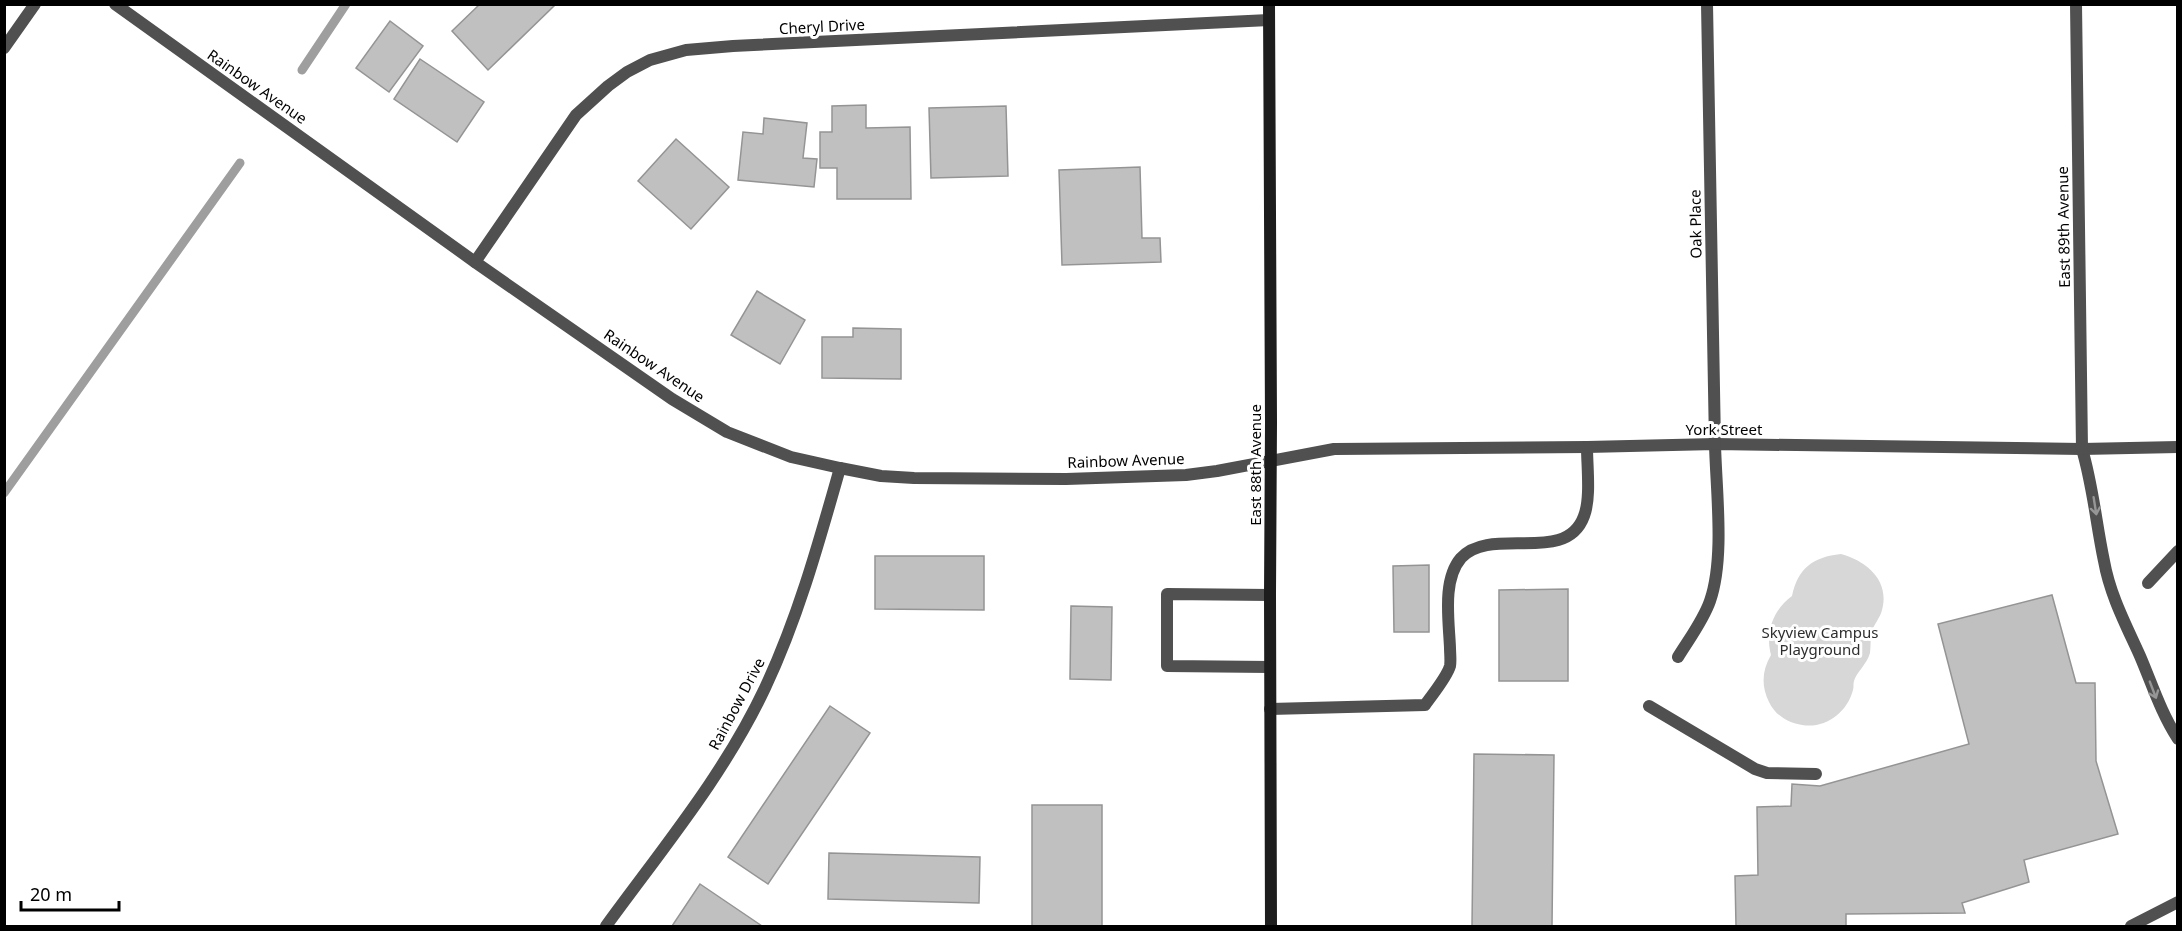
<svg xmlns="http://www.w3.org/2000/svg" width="2182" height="931" viewBox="0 0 2182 931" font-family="'Noto Sans',sans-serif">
	<rect width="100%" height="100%" fill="#fff"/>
	<path fill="#d7d7d7" d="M 1841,554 C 1867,561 1890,581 1882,610 C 1880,618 1874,624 1872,631 C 1870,638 1871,646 1870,653 C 1867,664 1856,673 1854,681 C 1853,684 1854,687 1853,690 C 1847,713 1825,729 1802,725 C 1788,723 1775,715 1769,702 C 1761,686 1762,670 1771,655 C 1765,632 1773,610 1792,596 C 1798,568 1813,557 1841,554 Z"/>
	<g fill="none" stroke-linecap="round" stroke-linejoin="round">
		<g stroke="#9e9e9e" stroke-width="9">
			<polyline points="302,70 346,4"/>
			<polyline points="4,493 240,163"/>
		</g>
	</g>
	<g fill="#c0c0c0" stroke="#949494" stroke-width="1.5">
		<polygon points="480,4 492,5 556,4 488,70 452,31"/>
		<polygon points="390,21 423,46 389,92 356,68"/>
		<polygon points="420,59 484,102 457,142 394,99"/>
		<polygon points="866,105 866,128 910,127 911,199 837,199 837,168 820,168 820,132 832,132 832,106"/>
		<polygon points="1006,106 1008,176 931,178 929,108"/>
		<polygon points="764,118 807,123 803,158 817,159 814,187 738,180 743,132 763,134"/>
		<polygon points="676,139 729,187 691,229 638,181"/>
		<polygon points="1140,167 1142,238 1160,238 1161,262 1062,265 1059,170"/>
		<polygon points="757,291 805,320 780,364 731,335"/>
		<polygon points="853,328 901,329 901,379 822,378 822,337 853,337"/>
		<polygon points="875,556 984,556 984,610 875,609"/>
		<polygon points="1429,565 1429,632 1394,632 1393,566"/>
		<polygon points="1568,589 1568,681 1499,681 1499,590"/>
		<polygon points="2052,595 2076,683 2095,683 2096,761 2118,834 2024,860 2029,882 1962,903 1965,913 1846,914 1846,926 1736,926 1735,876 1758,875 1757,807 1791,806 1792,784 1820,786 1969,744 1938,624"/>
		<polygon points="1071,606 1112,607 1111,680 1070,679"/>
		<polygon points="830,706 870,733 768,884 728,857"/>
		<polygon points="1474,754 1554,755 1552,926 1472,926"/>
		<rect x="1032" y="805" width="70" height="121"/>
		<polygon points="829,853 980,857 979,903 828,899"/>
		<polygon points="700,884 762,926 672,926"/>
	</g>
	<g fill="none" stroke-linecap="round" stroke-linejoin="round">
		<g stroke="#505050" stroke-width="12">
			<path d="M 2082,449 C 2093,486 2096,523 2104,561 C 2110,595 2126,625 2140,656 C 2152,684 2161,713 2178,739"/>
			<polyline points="2148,583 2178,551"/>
			<polyline points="1270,595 1167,594 1167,666 1270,667"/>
			<path d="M 1678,657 C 1689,639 1703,621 1710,601 C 1725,558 1716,490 1715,444"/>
			<polyline points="1649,706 1755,769 1767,773 1816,774"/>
			<path d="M 1270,709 L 1425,705 C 1432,695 1447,677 1450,666 C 1451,661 1450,653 1450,648 C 1449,621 1442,580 1461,558 C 1491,525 1566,566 1584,516 C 1591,498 1587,467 1587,447"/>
		</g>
		<g stroke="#505050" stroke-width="12">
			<polyline points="115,4 475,262 672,399 727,432 791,457 840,468 881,476 914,478 1066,479 1186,475 1217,471 1334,449 1587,447 1715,444 2082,449 2178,447"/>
			<polyline points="1707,4 1715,444"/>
			<polyline points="2076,4 2082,449"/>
			<polyline points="4,48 35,4"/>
			<polyline points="475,262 576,115 608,86 627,72 650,60 686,50 733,46 1269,20"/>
			<path d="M 606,926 C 662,849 724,775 765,688 C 798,618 819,542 840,468"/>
			<polyline points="2131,926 2178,902"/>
		</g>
		<polyline stroke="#1d1d1d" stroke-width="12" points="1269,4 1271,422 1270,595 1271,926"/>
	</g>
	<defs><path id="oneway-shaft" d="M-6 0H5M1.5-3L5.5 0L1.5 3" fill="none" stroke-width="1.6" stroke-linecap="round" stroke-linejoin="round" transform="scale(1.5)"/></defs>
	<g stroke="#969696">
		<use href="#oneway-shaft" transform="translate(2095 506) rotate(81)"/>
		<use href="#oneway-shaft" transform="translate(2153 690) rotate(69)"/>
	</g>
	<g text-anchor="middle" stroke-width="6" stroke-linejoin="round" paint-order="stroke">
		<g font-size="15" fill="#000" stroke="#fff">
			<text transform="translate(822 27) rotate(-3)" y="5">Cheryl Drive</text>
			<text transform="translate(257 87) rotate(35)" y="5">Rainbow Avenue</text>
			<text transform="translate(1696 224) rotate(-91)" y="5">Oak Place</text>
			<text transform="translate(2064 227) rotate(-91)" y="5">East 89th Avenue</text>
			<text transform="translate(654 366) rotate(34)" y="5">Rainbow Avenue</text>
			<text x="1724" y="435">York Street</text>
			<text transform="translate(1126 461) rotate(-2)" y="5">Rainbow Avenue</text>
			<text transform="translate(1256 465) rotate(-90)" y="5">East 88th Avenue</text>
			<text transform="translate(737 704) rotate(-62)" y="5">Rainbow Drive</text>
		</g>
		<g font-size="15" fill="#2e2e2e" stroke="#fff">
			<text x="1820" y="638">Skyview Campus<tspan x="1820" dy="17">Playground</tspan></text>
		</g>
	</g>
	<rect width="2182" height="931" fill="none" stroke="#000000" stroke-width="12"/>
	<path d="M21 901v9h98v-9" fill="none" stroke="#000000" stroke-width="3"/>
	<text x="30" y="901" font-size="18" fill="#000000" stroke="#ffffff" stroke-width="4.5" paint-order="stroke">20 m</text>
</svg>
